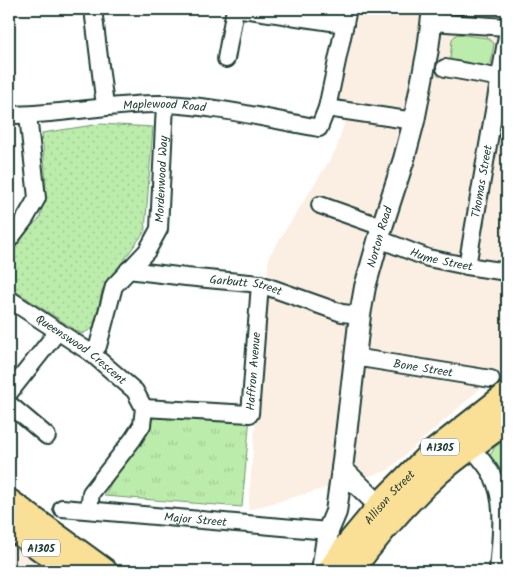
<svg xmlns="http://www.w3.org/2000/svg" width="516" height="580" viewBox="0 0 516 580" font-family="Kalam,sans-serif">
	<defs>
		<pattern id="grass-tufts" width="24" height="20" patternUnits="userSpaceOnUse" patternTransform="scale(1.25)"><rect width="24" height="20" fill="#bcecab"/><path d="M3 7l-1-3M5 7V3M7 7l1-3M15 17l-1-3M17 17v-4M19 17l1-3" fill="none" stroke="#a1cb94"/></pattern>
		<pattern id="park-dots" width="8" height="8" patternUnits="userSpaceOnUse" patternTransform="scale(1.25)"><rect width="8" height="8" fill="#bcecab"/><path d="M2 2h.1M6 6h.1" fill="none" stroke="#a1cb94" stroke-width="1.8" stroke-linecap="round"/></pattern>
	</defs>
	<rect width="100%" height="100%" fill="#fff"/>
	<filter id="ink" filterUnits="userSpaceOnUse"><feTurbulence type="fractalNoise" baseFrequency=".02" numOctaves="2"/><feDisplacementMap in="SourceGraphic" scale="10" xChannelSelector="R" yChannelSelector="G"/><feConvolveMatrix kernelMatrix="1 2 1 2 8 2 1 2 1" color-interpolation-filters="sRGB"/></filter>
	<g filter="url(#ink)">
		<g fill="#fbefe3">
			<polygon points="351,9 507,9 507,365 387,471 248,510 269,256 336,150 345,121 329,119"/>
			<polygon points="9,542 12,544 49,571 9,571"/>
		</g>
		<g fill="url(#grass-tufts)" stroke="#6e9470">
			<polygon points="156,411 250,416 242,507 104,496 121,466 147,434"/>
			<polygon points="507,438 507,490 505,477 495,466 490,456 495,446"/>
		</g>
		<polygon fill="url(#park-dots)" stroke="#6e9470" points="100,124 153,127 145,231 102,290 95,327 82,334 9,287 9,253 21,236 40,218 46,183 42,133"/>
		<polygon fill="#bcecab" stroke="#6e9470" points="457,34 487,38 494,43 491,64 488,66 450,60 452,39"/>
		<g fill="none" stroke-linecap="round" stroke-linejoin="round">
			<defs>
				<g id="minor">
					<polyline points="93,9 105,106"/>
					<polyline points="242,9 345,24"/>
					<polyline points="431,22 507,27"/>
					<polyline points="226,59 235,9"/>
					<polyline points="445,68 507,79"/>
					<polyline points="327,108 414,121"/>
					<path id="s1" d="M 9,115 C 61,115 112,103 165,104 C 216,106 268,119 319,128 L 327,108 L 348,9"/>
					<polyline points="320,205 382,227"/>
					<path id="s2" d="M 379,239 L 428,258 L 467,266 L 507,272"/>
					<polyline points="9,240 25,219 37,198 28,115"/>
					<path id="s3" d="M 467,266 L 507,36"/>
					<path id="s4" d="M 128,270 L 186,277 L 260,284 L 342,313 L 360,315"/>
					<path id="s5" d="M 9,299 L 91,353 L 135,391 L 144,408"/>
					<path id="s6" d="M 91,353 L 98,346 L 114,286 L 147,251 L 159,229 L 165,104"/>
					<path id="s7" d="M 354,357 L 491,379"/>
					<polyline points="9,393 58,331"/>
					<polyline points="9,404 47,436"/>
					<path id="s8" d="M 144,408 L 250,414 L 260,284"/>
					<path d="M 471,447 C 478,456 487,465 492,475 C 507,503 500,541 498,571"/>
					<path id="s9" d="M 62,508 L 328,531"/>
					<polyline points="89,509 91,493 133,439 142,425 144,408"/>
				</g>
				<g id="tertiary">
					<polyline points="342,469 390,516"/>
					<path id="s10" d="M 322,571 L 328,531 L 336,512 L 342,469 L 360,315 L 365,287 L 382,227 L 404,159 L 414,121 L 428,49 L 433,9"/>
				</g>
				<g id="primary">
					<polyline points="9,502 104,571"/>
					<polyline points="9,525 72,571"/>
					<path id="s11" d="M 330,571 L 349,544 L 389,496 L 428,457 L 507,395"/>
					<path d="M 350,571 C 376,536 404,503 437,473 C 459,454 484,437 507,420"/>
				</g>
			</defs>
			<use href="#minor" stroke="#1f3d34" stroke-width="20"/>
			<use href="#tertiary" stroke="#1f3d34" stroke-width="24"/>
			<use href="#primary" stroke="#1f3d34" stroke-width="29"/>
			<use href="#minor" stroke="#fff" stroke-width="16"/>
			<use href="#tertiary" stroke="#fff" stroke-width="20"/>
			<use href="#primary" stroke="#fadf96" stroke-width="25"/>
		</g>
	</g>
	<g text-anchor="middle" stroke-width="4.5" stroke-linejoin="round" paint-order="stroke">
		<g fill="#fff" stroke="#627771" stroke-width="1">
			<rect x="421" y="438.5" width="38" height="17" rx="4"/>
			<rect x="22" y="539.5" width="38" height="17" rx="4"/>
		</g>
		<g font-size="11" font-weight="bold" fill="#1f3d34">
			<text x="440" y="451">A1305</text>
			<text x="41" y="552">A1305</text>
		</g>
		<g font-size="12" fill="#1f3d34" stroke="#fff">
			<text dy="4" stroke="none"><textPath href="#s1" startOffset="156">Maplewood Road</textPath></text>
			<text dy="4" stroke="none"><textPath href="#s6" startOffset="195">Mordenwood Way</textPath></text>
			<text dy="4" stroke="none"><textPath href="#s3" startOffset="86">Thomas Street</textPath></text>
			<text dy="4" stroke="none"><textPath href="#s10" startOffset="340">Norton Road</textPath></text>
			<text dy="4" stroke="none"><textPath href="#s2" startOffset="66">Hume Street</textPath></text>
			<text dy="4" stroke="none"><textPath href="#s4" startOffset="119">Garbutt Street</textPath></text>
			<text dy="4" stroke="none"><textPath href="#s5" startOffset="88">Queenswood Crescent</textPath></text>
			<text dy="4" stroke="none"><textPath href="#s7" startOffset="70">Bone Street</textPath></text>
			<text dy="4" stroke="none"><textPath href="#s8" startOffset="149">Haffron Avenue</textPath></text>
			<text dy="4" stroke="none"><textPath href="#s11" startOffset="95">Allison Street</textPath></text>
			<text dy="4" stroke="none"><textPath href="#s9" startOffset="134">Major Street</textPath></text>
		</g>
	</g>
	<rect width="516" height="580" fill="none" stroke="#fff" stroke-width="30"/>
	<rect x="15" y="15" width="486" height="550" fill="none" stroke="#1f3d34" stroke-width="2" filter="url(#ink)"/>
</svg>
